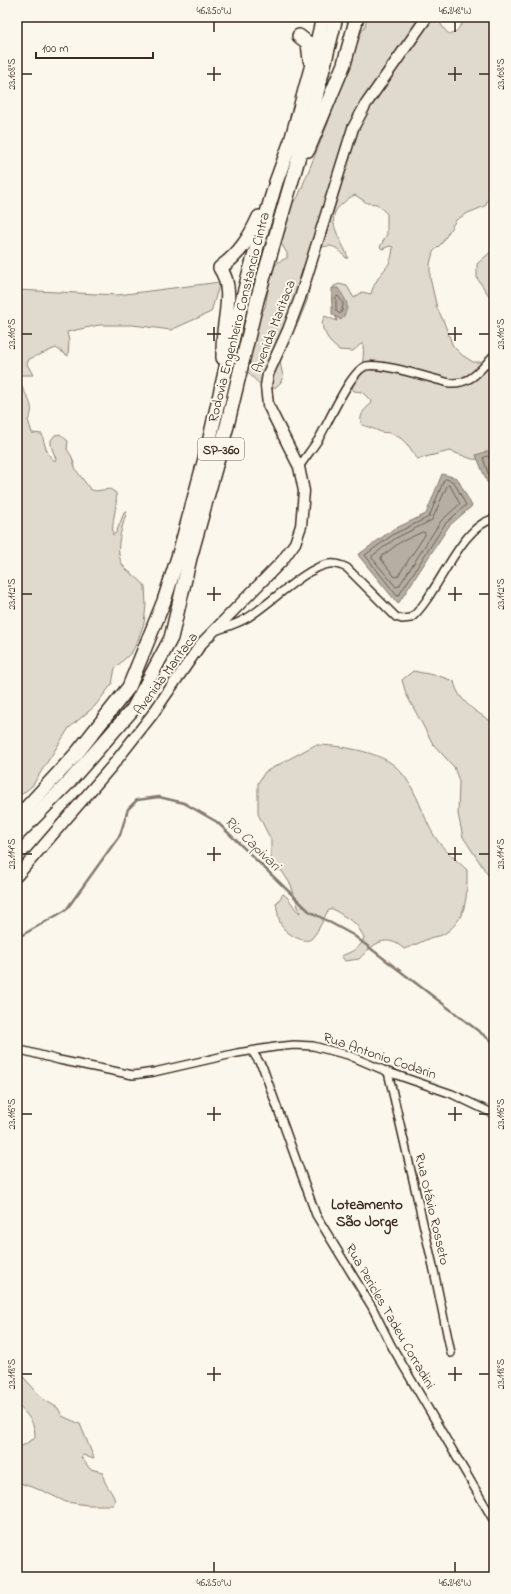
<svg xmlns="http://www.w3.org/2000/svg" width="511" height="1594" viewBox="0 0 511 1594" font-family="'Indie Flower',sans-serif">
	<rect width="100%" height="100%" fill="#fbf7ec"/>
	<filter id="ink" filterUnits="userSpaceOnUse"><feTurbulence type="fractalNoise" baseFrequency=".025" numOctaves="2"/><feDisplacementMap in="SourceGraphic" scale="8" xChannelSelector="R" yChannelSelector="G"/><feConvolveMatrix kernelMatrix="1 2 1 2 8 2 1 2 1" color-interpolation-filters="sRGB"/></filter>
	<g filter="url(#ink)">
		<g fill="#dfd9ce" stroke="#8d8276">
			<path d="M 367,17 L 437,17 C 450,41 452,38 467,17 L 494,17 L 494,190 L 491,192 L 485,206 L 468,213 L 456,220 L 442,243 L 433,252 L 430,264 L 430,278 L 437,308 L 443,320 L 453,346 L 462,355 L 473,362 L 487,362 L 494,360 L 494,464 L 488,460 L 472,459 L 450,451 L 417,459 C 411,448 403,437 390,433 C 387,432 384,433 381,432 C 374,429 369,427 362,425 C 358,417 364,409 371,404 L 372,402 L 362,392 L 354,391 L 352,388 C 360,372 365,363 363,344 L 361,344 L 353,351 L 339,350 L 330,342 L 323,329 L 322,322 L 325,316 L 337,321 C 333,308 329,299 334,286 L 339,284 L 347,286 L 354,298 L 362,292 L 371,294 C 372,290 374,285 376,282 C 385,265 391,269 393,247 L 390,246 L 382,249 L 380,247 L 387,234 L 387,214 L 377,204 L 367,203 L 355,195 C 350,197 346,200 342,204 C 322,219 343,240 348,258 L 346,258 C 334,243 331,245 313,249 L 308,263 L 309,290 L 307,301 L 298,323 L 281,350 L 280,362 L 283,376 L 281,382 L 275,388 C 262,389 256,381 248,372 L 241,375 L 257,323 L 265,307 L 268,290 L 269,274 L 278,262 L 287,258 L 287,253 L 280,242 L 285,211 L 298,197 L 328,123 L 358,38 L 365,26 Z"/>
			<polygon points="494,249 494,303 477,278 477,264"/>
			<polygon points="220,282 211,312 171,330 133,325 99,325 67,332 69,341 68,356 56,348 29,359 27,364 33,375 20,375 17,378 17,290 118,295"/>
			<path d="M 20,386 L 22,387 C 28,399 36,408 28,420 L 32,433 L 42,434 C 44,443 47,456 55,461 L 56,459 L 51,446 L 51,440 L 55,435 L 60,434 L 68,441 L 67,449 L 72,457 L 76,470 L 90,489 L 95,491 L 110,489 L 116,493 C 118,507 111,521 113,535 L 116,533 L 124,513 L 127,511 C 122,528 111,556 127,570 C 133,575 140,579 145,586 L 146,605 L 144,623 L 138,640 L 132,652 L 115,668 L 112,684 L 95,706 L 69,728 L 32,786 L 17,798 L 17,387 Z"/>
			<path d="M 413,671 L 439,676 L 454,681 C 458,702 478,713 494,723 L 494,880 L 488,875 L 463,837 L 458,814 L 459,781 L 454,767 L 433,744 L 406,694 L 402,680 Z"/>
			<path d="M 315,745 C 337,745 379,751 396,767 C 404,774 410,784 414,792 C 422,807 426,823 435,837 C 443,850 456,859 467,870 C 467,896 468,918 444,934 C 440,937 434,936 430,938 C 421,942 413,946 404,949 C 386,932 372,945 359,959 L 345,961 L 341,956 C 351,952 362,948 364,937 L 356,924 L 333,909 L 331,909 L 327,912 C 324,919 316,935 311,939 C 304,944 288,934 283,928 C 278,922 278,911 276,904 L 283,894 C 291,898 293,909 300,913 L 291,885 L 282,871 L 271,867 L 271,840 L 258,814 L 258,783 L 265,772 Z"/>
			<path d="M 17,1370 L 43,1399 L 58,1408 L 62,1416 L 80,1424 L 94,1458 L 93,1459 L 83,1455 L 81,1457 L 90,1469 L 103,1472 C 103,1486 112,1489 115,1501 L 113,1505 L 87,1505 L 66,1502 L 43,1491 L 17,1482 L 17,1449 L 35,1438 C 36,1424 27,1413 17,1405 Z"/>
		</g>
		<g fill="#b6aea2" stroke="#85796d">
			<path d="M 332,288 L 338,288 C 346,301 352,305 341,320 L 332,314 Z"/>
			<polygon points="488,451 494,455 494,488 487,482 476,455"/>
			<polygon points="442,474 457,478 472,506 449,526 398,604 358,555 392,530 426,514"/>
		</g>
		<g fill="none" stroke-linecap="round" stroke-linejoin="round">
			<g stroke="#6c5f53" stroke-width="1">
				<polygon points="338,296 343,303 342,311 340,314 336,311 336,298"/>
				<polyline points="494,458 487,456 483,458 490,479 494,483"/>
				<polygon points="446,479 454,482 466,505 445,524 399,595 397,596 365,555 394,534 429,517 444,480"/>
				<polygon points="449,485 451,487 460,504 441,521 399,586 396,587 372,558 372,556 396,538 432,520 447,486"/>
				<polygon points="423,532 425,533 425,535 398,576 395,577 381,559 381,557 399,543"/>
			</g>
			<polyline stroke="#85796d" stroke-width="2.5" points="17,938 66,910 120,835 128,809 137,800 159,797 184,803 217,822 309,911 353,935 494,1043"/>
			<defs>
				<g id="street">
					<path d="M 299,467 C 305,458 312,449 318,440 C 328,424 350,371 366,366 C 382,362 432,379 450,383 C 472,384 480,370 494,355"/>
					<path d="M 215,631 C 226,627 237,624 247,618 C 269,605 306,567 329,564 C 336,563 341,565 347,568 L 396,617 L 402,619 L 411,618 C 437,597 460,525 494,519"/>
					<polyline points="17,1049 59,1060 133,1075 154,1072 237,1053 275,1047 294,1045 313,1046 348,1055 388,1072 452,1094 494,1114"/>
					<polyline points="252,1051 263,1068 316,1215 372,1307 391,1345 494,1521"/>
					<polyline points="388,1072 433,1266 451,1353"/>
				</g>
				<polyline id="secondary" points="17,876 112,766 152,715 201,644 282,561 295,543 301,526 304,491 299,467 268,405 266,386 268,374 288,330 300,298 353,128 366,104 427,17"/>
				<g id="highway">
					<polyline points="299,36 308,43 310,60"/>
					<polyline points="308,150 344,64 357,17"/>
					<path d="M 223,358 C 223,349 223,341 224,332 C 226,312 233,286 220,268 C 240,253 249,239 259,217"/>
					<polyline points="17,818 77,753 129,687 164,601 179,554 207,451 235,328 249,274 276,182 291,141 311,68 323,17"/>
					<polyline points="17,835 69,782 133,709 171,638 190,558 227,426 257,300 315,101 336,17"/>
				</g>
			</defs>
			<use href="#street" stroke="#3b2a1e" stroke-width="10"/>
			<use href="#secondary" stroke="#3b2a1e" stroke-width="13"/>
			<use href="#highway" stroke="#3b2a1e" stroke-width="16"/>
			<use href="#street" stroke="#fbf7ec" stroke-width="7"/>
			<use href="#secondary" stroke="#fbf7ec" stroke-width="10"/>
			<use href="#highway" stroke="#fbf7ec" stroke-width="13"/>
		</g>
	</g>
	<path fill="none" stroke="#3b2a1e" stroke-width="1.5" d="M 214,22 L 214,32M 455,22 L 455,32M 214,67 L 214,81M 455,67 L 455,81M 22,74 L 32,74M 207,74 L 221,74M 448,74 L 462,74M 479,74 L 489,74M 214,327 L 214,341M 455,327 L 455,341M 22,334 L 32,334M 207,334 L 221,334M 448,334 L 462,334M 479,334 L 489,334M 214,587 L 214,601M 455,587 L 455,601M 22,594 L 32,594M 207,594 L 221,594M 448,594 L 462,594M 479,594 L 489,594M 214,847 L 214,861M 455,847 L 455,861M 22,854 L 32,854M 207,854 L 221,854M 448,854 L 462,854M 479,854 L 489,854M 214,1107 L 214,1121M 455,1107 L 455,1121M 22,1114 L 32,1114M 207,1114 L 221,1114M 448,1114 L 462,1114M 479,1114 L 489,1114M 214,1367 L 214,1381M 455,1367 L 455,1381M 22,1374 L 32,1374M 207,1374 L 221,1374M 448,1374 L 462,1374M 479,1374 L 489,1374M 214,1562 L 214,1572M 455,1562 L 455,1572"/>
	<g text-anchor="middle" stroke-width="4" stroke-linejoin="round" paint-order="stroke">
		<rect fill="#fbf7ec" stroke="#75685c" stroke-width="1" x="198" y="438" width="46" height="22" rx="3"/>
		<g font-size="13" font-weight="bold" fill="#3b2a1e">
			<text x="221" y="454">SP-360</text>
		</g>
		<g font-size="14" fill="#3b2a1e" stroke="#fbf7ec">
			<text transform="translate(238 317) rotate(-76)" y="5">Rodovia Engenheiro Constancio Cintra</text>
			<text transform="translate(273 326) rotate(-69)" y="5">Avenida Maritaca</text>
			<text transform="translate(165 673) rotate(-54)" y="5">Avenida Maritaca</text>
			<text transform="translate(380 1055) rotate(19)" y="5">Rua Antonio Codarin</text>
			<text transform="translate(433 1209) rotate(77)" y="5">Rua Otávio Rosseto</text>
			<text transform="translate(391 1316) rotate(60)" y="5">Rua Pericles Tadeu Corradini</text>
		</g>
		<g font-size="15" font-style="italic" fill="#605246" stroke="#fbf7ec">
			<text transform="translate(253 843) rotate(44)" y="5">Rio Capivari</text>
		</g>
		<g font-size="15" font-weight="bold" fill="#3b2a1e" stroke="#fbf7ec">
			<text x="367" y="1209">Loteamento<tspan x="367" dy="17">São Jorge</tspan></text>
		</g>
	</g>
	<rect width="511" height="1594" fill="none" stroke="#fbf7ec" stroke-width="44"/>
	<path d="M36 52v6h117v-6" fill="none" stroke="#3b2a1e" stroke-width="2"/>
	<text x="42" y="52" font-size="12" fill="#3b2a1e" stroke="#fbf7ec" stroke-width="3" paint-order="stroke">100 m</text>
	<rect x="22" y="22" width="467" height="1550" fill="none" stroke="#3b2a1e" stroke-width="1.5"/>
	<g font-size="10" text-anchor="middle" fill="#3b2a1e">
		<text x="214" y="14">46.850°W</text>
		<text x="455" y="14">46.848°W</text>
		<text transform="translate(11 74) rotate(-90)" y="4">23.108°S</text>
		<text transform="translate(500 74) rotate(-90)" y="4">23.108°S</text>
		<text transform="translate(11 334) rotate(-90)" y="4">23.110°S</text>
		<text transform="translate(500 334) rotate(-90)" y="4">23.110°S</text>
		<text transform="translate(11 594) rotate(-90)" y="4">23.112°S</text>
		<text transform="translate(500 594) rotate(-90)" y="4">23.112°S</text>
		<text transform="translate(11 854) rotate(-90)" y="4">23.114°S</text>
		<text transform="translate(500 854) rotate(-90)" y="4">23.114°S</text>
		<text transform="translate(11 1114) rotate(-90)" y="4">23.116°S</text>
		<text transform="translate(500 1114) rotate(-90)" y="4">23.116°S</text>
		<text transform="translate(11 1374) rotate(-90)" y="4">23.118°S</text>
		<text transform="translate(500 1374) rotate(-90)" y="4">23.118°S</text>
		<text x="214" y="1586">46.850°W</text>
		<text x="455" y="1586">46.848°W</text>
	</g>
</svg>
